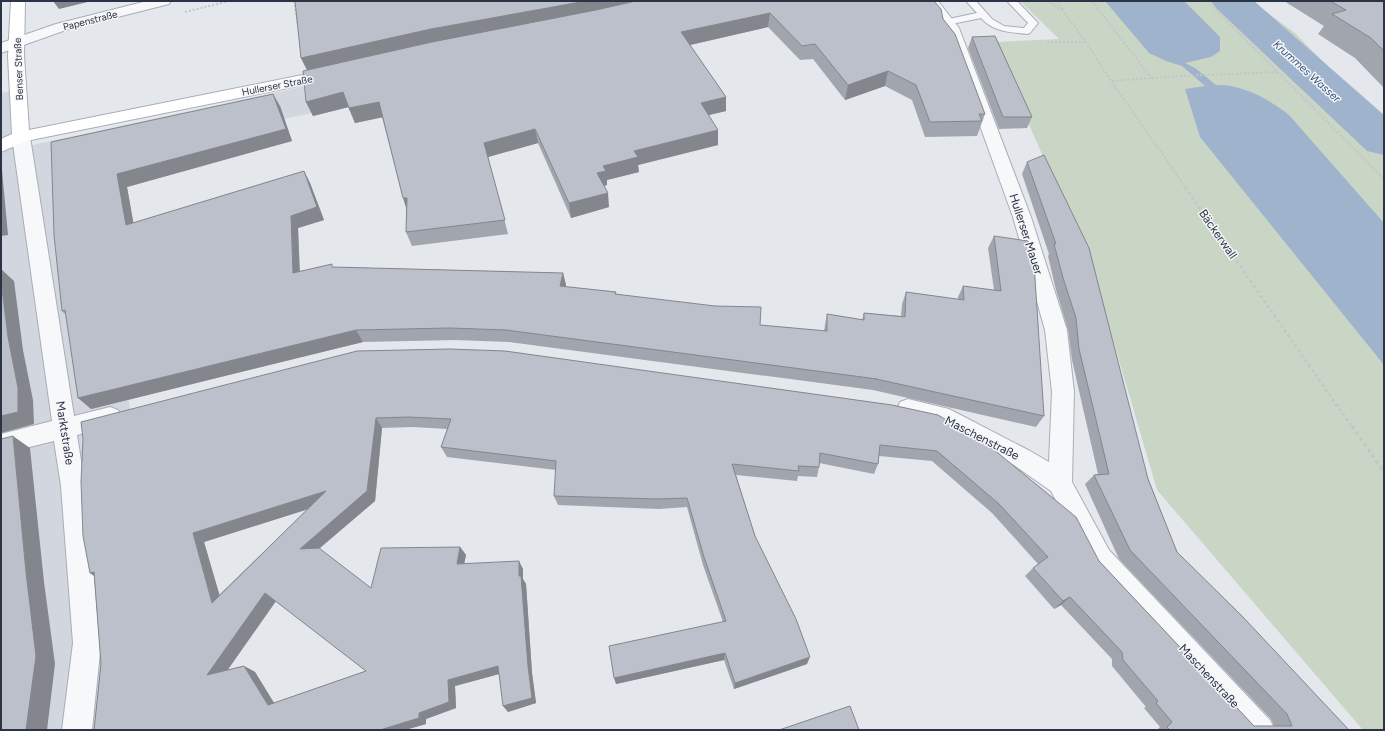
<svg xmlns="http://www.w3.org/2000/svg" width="1385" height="731" viewBox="0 0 1385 731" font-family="Figtree,sans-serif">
	<rect width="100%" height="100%" fill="#e4e7ec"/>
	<polygon fill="#d2d6de" points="371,72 376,100 94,158 147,528 166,730 1,730 1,93 24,88 28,146"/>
	<polygon fill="#c9d6c5" points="1020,1 1252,1 1295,33 1384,124 1384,730 1363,730 1157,490 1092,268 995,47 994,42 1059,39"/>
	<path fill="#9fb4cc" d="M 1105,1 L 1184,1 L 1220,37 L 1220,51 L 1211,57 L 1185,63 L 1195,68 L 1216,85 C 1242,84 1269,99 1289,115 L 1384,223 L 1384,365 L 1200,137 L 1185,89 L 1205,86 L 1182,66 L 1166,61 L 1149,53 Z"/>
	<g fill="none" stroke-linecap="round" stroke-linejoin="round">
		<polygon fill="#9fb4cc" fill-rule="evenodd" points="1211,1 1254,1 1384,115 1384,155 1367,151 1217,9"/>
		<defs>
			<path id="lane" d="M 966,1 L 976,1 L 992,19 L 1004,26 L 1024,28 L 1028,23 L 1007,1 L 1017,1 L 1038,23 L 1030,33 L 1027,34 C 1009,32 994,32 981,18 L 947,25 L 944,24 L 942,22 L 944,20 L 977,13 Z"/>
			<g id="street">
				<polygon points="147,1 171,1 169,4 66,30 1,53 1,43 56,24"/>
				<polygon points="924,1 938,1 959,28 1031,217 1067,330 1074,392 1072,482 1109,550 1270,720 1275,730 1240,730 1091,568 1051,491 1014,465 936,425 900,416 897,409 900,402 908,399 949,409 1030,451 1049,462 1052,392 1045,330 1013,217 945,29"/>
				<polygon points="21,132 27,133 30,137 74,416 110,407 118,410 122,417 118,424 77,435 85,486 101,643 92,730 62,730 73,643 61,486 54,441 1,454 1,434 52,421 12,137 15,133"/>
			</g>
			<polygon id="secondary" points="11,1 25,1 24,56 29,130 332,69 338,71 340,74 338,77 332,79 26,141 1,152 1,139 12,134 8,56"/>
		</defs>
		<use href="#lane" stroke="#a9aeb7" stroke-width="2"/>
		<use href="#street" stroke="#a9aeb7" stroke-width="2"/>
		<use href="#secondary" stroke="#a9aeb7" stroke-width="2"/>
		<g stroke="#c2c5cb" stroke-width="2" stroke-dasharray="2 2" stroke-linecap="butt">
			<polyline points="294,1 298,26"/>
			<polyline points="1048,1 1063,11 1086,42 1111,81 1186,188"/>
			<polyline points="1058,1 1063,11"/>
			<polyline points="1092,1 1152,79"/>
			<polyline points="1207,1 1384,179"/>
			<polyline points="185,12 229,1"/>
			<polyline points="1047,42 1086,42"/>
			<polyline points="1112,81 1180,76 1279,72"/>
		</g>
		<polyline stroke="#c2c5cb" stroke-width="2.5" stroke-dasharray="3 3" stroke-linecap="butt" points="1185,187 1352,427"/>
		<polyline stroke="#c2c5cb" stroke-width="3" stroke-dasharray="3.5 3.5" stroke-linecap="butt" points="1352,426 1384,472"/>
		<use href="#lane" fill="#f7f8fa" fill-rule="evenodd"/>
		<use href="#street" fill="#f7f8fa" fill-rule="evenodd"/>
		<use href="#secondary" fill="#fff" fill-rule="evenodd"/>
	</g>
	<g fill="#a1a5ae" fill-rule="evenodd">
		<polygon points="295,1 934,1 943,19 985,114 977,136 925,137 912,100 885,86 845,100 813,59 800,60 768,27 690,45 726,97 726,111 709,115 718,145 638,165 639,172 607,180 607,185 604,186 609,207 571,218 538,143 488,157 508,234 412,246 406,232 406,208 382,117 355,123 348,107 313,116 306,102 307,70 301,58"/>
		<polygon points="1284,1 1384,1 1384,88 1355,58 1318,34 1324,26"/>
		<polygon points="972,37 1032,117 1027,128 999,129 968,48"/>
		<polygon points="280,106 292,141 127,187 133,223 304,171 310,183 324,220 298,228 300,271 334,267 563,273 566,285 565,287 616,292 616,294 760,325 824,331 825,325 827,314 862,320 864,313 901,316 902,304 906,292 958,300 958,297 963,286 994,290 988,248 994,236 1044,416 1036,427 873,390 509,342 455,340 363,342 91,409 65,314 62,311 51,142"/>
		<path d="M 1027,162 L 1148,479 L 1177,552 L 1349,730 L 1157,730 L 1160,727 L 1144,708 L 1146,707 L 1112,666 L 1112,659 L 1061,605 L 1054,609 L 1025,576 L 1033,568 L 1038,564 L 992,513 L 932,461 L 879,456 L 878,464 L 874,474 L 819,463 L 819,467 L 817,477 L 798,476 L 797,481 L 736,475 L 755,536 L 807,664 L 734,689 L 724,660 L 616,684 L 723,622 L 703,565 L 687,507 L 659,509 L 558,505 L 554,496 L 556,470 L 447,457 L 441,447 L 447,429 L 413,427 L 382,428 L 375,501 L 319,549 L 371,588 L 460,547 L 466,555 L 464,564 L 523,569 L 523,579 L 526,584 L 532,673 L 536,703 L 508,712 L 499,674 L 455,686 L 456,708 L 426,719 L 426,724 L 405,730 L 94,730 L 101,664 L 94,576 L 90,573 L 83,439 L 81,422 L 892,405 L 1099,561 L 1254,726 L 1274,726 L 1271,719 L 1119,559 L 1085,484 L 1094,475 L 1098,474 L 1072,360 L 1068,330 L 1056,290 L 1048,256 L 1049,254 L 1022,174 ZM 308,509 L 219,595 L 204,542 ZM 276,601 L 366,671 L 274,703 L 255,672 L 244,666 L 227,670 Z"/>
	</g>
	<g fill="#83868d">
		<polygon points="53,1 92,1 59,9"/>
		<polygon points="586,1 649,1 308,72 301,58 431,29"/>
		<polygon points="770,13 768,27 681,47 681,32"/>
		<polygon points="888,71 885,86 845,100 848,85"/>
		<polygon points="343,92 349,107 313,116 306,102"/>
		<polygon points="273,94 280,106 292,141 127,187 136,237 126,225 117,174"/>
		<polygon points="726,97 726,111 700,117 701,103"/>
		<polygon points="379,102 384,117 355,123 349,108"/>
		<polygon points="535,129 538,143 488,157 508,234 484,143"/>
		<polygon points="718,130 718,145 638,165 639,172 607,180 607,185 599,187 597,173 603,166 634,151"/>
		<polygon points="1,169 2,170 8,235 1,236"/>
		<polygon points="304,171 310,183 324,220 298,228 300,285 293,273 291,216"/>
		<polygon points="608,193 609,207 571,218 569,203"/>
		<polygon points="403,198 407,198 408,213"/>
		<polygon points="1,269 14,281 23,350 33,400 34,424 1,433 1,416 8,337 1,281"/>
		<polygon points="563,273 566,285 563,298 560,286"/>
		<polygon points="356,330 363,342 91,409 78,398"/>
		<polygon points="376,418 382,428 375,501 309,557 300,549"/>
		<polygon points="13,436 30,448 44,582 55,664 47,730 26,730 26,572"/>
		<polygon points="326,491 334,501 204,542 224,610 212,603 193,533"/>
		<polygon points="460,547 466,555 462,573 457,564"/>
		<polygon points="519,561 523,569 523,579 526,584 532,673 536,703 508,712 503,706 519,576"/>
		<polygon points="94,572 104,582 90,573"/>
		<polygon points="265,593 276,601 220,681 207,675"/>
		<polygon points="1070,597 1061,605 1054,609 1063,601"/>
		<polygon points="725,653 724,660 616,684 614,678"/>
		<polygon points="810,657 807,664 734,689 735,683"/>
		<polygon points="244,666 255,672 279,711 268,705"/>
		<polygon points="498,666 503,673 455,686 456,708 426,719 426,724 405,730 380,730 419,713 448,680"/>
	</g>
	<g fill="#bbc0ca" stroke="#83868d" fill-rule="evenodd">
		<polygon points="295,1 586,1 431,29 301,58"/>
		<polygon points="636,1 934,1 941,9 943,19 955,34 985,114 979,114 982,121 930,122 916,85 888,71 848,85 815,44 802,46 770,13 681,32 726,97 701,103 718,130 634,151 638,157 603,166 606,171 597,173 608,193 569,203 535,129 484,143 505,220 406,232 407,198 403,198 379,102 349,108 343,92 306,102 303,71 432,42 596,10"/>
		<polygon points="1330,1 1384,1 1384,51 1371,38 1332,14 1346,10"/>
		<polygon points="995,36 1032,117 1003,117 972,37"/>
		<polygon points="273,94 286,129 117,174 126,225 304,171 317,207 291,216 293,273 332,264 332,267 563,273 560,286 616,292 615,294 715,306 761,307 760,325 827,331 827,314 864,320 864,313 905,317 906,292 964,300 963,286 1001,291 994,236 1028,241 1034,263 1044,416 876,379 877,379 506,330 450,328 356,330 78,398 65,310 62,311 54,235 51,142"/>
		<path d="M 1044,155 L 1089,248 L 1148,479 L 1177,552 L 1242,616 L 1349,730 L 1170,730 L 1167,727 L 1172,722 L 1156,703 L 1158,701 L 1123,660 L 1122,652 L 1070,597 L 1063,601 L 1033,568 L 1048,557 L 999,504 L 937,451 L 880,445 L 878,464 L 820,453 L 819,467 L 798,466 L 799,471 L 732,464 L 755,536 L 796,619 L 810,657 L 735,683 L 725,653 L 614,678 L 609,646 L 726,621 L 704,557 L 687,498 L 658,499 L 554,496 L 556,461 L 441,447 L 451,419 L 408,417 L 376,418 L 367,491 L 300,549 L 319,548 L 371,588 L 381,548 L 460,547 L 457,564 L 519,561 L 519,576 L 521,576 L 528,666 L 532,698 L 503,706 L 498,666 L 448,680 L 449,702 L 419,713 L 419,718 L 380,730 L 94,730 L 101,664 L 94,572 L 90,573 L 83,536 L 81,482 L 83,439 L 81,422 L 357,351 L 450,349 L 505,351 L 892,405 L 938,415 L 987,444 L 1076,517 L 1099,561 L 1254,726 L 1292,726 L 1287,714 L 1130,550 L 1094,475 L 1109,474 L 1079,349 L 1076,318 L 1063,278 L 1054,244 L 1056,244 L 1027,162 ZM 326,491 L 212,603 L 193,533 ZM 265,593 L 366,671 L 268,705 L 244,666 L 207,675 Z"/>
		<polygon points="1,281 8,337 18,388 18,412 1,416"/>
		<polygon points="13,436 26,572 36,656 26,730 1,730 1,439"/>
		<polygon points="850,706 859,730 779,730"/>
	</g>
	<g text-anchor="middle" stroke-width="3" stroke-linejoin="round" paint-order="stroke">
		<g font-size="10" fill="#2b3445" stroke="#f4f6f9">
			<text transform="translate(90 20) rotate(-14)" y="4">Papenstraße</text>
			<text transform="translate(18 69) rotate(-92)" y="4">Benser Straße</text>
			<text transform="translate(277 85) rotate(-11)" y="4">Hullerser Straße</text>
		</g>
		<g font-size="11" font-style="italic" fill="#34527a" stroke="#f4f6f9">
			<text transform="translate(1307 71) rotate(42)" y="4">Krummes Wasser</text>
		</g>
		<g font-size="12" fill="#2b3445" stroke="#f4f6f9">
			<text transform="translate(1026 234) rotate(72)" y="4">Hullerser Mauer</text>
			<text transform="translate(1218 234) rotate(55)" y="4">Bäckerwall</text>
			<text transform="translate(65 433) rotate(81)" y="4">Marktstraße</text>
			<text transform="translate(982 438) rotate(27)" y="4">Maschenstraße</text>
			<text transform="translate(1209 676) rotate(47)" y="4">Maschenstraße</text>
		</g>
	</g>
	<rect width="1385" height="731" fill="none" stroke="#2b3445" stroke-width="4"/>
</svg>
